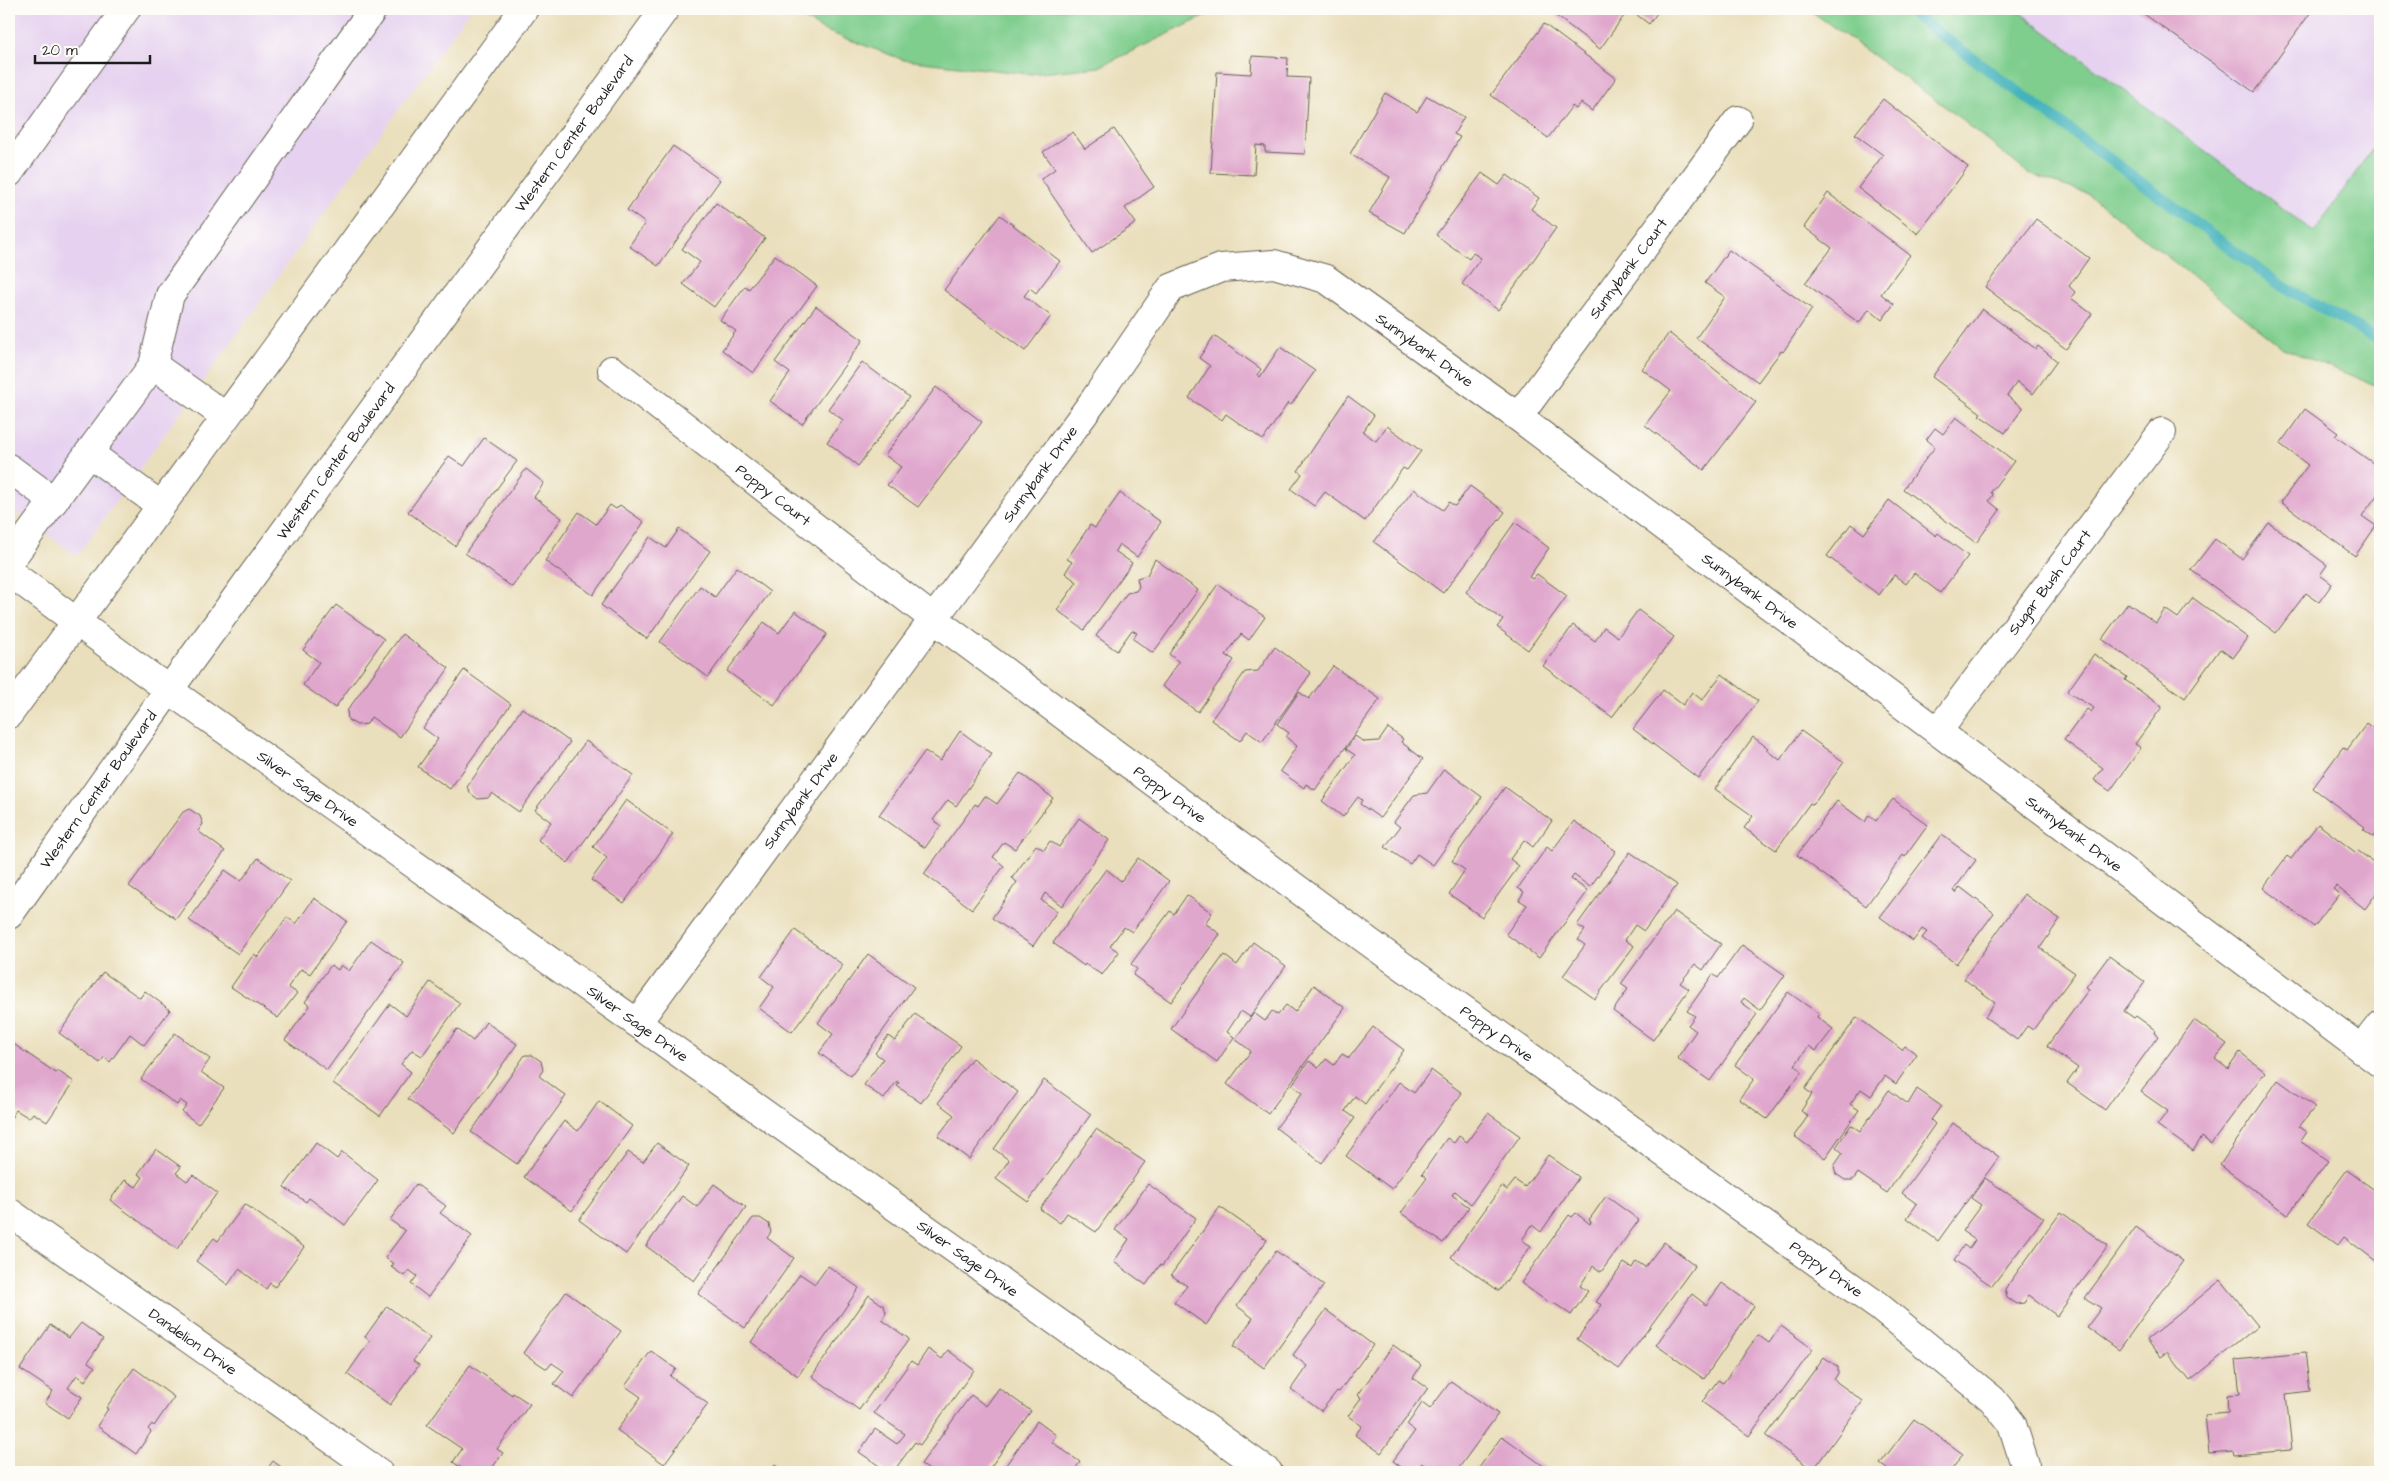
<svg xmlns="http://www.w3.org/2000/svg" width="2389" height="1481" viewBox="0 0 2389 1481" font-family="'Architects Daughter',sans-serif">
	<rect width="100%" height="100%" fill="#fdfcf7"/>
	<filter id="ink" filterUnits="userSpaceOnUse"><feTurbulence type="fractalNoise" baseFrequency=".02" numOctaves="2"/><feDisplacementMap in="SourceGraphic" scale="10" xChannelSelector="R" yChannelSelector="G"/><feConvolveMatrix kernelMatrix="1 2 1 2 8 2 1 2 1" color-interpolation-filters="sRGB"/></filter>
	<filter id="wash" filterUnits="userSpaceOnUse"><feTurbulence type="fractalNoise" baseFrequency=".0096" numOctaves="4" result="noise"/><feDisplacementMap in="SourceGraphic" scale="20" xChannelSelector="R" yChannelSelector="G"/><feGaussianBlur stdDeviation="1.12" result="paint"/><feColorMatrix in="noise" values="0 0 0 0 0 0 0 0 0 0 0 0 0 0 0 0 0 1.4 0 .05"/><feComposite in="paint" operator="in"/></filter>
	<g filter="url(#wash)">
		<rect width="100%" height="100%" fill="#eadfbc"/>
		<g fill="#e6d2f0">
			<polygon points="9,9 471,9 77,556 9,507"/>
			<polygon points="2015,9 2380,9 2380,142 2314,232"/>
		</g>
		<g fill="#7fce8e" stroke="#4e7555">
			<polygon points="788,9 1220,9 1099,67 1030,74 904,60 823,30"/>
			<polygon points="1808,9 2015,9 2314,232 2380,138 2380,387 2283,348 2088,194 2029,174 1951,111"/>
		</g>
		<g fill="none" stroke-linecap="round" stroke-linejoin="round">
			<polyline stroke="#42b2bb" stroke-width="11" points="1906,9 2279,284 2380,341"/>
		</g>
		<g id="blocks">
			<g fill="#e0a7cd">
				<polygon points="1547,9 1660,9 1649,24 1629,9 1600,49"/>
				<polygon points="2137,9 2313,9 2254,92"/>
				<polygon points="1544,24 1616,78 1592,111 1581,103 1576,109 1572,106 1548,138 1491,95"/>
				<polygon points="1252,56 1288,58 1287,77 1309,78 1305,154 1265,152 1265,146 1256,145 1254,175 1211,173 1217,72 1251,74"/>
				<polygon points="1385,93 1417,112 1427,96 1464,117 1454,134 1460,137 1405,233 1369,213 1390,177 1350,154"/>
				<polygon points="1883,99 1968,167 1918,234 1858,188 1883,155 1855,134"/>
				<polygon points="1114,129 1154,187 1125,208 1136,223 1092,253 1041,179 1055,169 1043,152 1073,132 1085,149"/>
				<polygon points="673,146 720,180 658,266 629,246 645,223 627,210"/>
				<polygon points="1482,173 1499,185 1507,175 1539,198 1531,209 1556,228 1498,310 1462,284 1481,258 1473,253 1469,259 1436,235"/>
				<polygon points="1828,193 1910,255 1881,294 1894,304 1882,320 1869,309 1859,323 1805,283 1832,248 1804,227"/>
				<polygon points="716,203 765,238 714,307 683,284 700,262 682,249"/>
				<polygon points="1000,215 1060,261 1036,293 1030,288 1024,296 1051,316 1025,351 944,290"/>
				<polygon points="2036,219 2089,258 2069,286 2075,292 2071,298 2092,314 2066,349 1985,287"/>
				<polygon points="1729,250 1812,309 1783,352 1781,351 1758,382 1696,338 1725,297 1705,283"/>
				<polygon points="775,255 817,286 753,373 722,350 736,331 720,320 745,286 749,289"/>
				<polygon points="816,306 863,340 802,424 770,401 790,373 775,362"/>
				<polygon points="1982,309 2036,349 2038,346 2057,361 2033,394 2017,382 2007,396 2023,408 2005,433 1979,415 1981,413 1932,377"/>
				<polygon points="1669,333 1756,402 1704,470 1645,425 1671,391 1642,369"/>
				<polygon points="1214,336 1261,369 1257,375 1260,377 1280,347 1315,371 1291,405 1288,403 1263,440 1226,414 1222,420 1189,398 1210,366 1199,358"/>
				<polygon points="862,362 909,397 858,466 827,442 843,420 828,409"/>
				<polygon points="936,387 982,422 918,507 887,485 901,467 885,455"/>
				<polygon points="1348,396 1374,415 1363,432 1376,441 1387,426 1421,451 1407,470 1403,468 1365,521 1325,492 1314,506 1291,489 1302,474 1298,471"/>
				<polygon points="2305,409 2338,433 2335,436 2380,468 2380,491 2362,516 2376,526 2355,556 2281,502 2308,465 2280,444"/>
				<polygon points="1956,417 2014,461 1991,492 1993,495 1989,501 2000,510 1976,543 1903,489 1935,447 1926,440 1935,428 1943,434"/>
				<polygon points="484,438 517,461 455,546 408,512 449,456 464,466"/>
				<polygon points="526,469 544,483 534,497 562,518 512,587 465,553"/>
				<polygon points="1470,486 1505,512 1443,593 1374,542 1414,489 1443,510 1449,502 1455,506"/>
				<polygon points="1120,493 1161,522 1137,557 1119,544 1115,551 1132,563 1084,630 1057,610 1077,582 1065,573 1072,562 1067,559 1090,525 1095,528"/>
				<polygon points="1889,500 1936,536 1938,533 1968,556 1940,593 1914,573 1906,584 1894,575 1879,595 1827,556 1851,524 1864,534"/>
				<polygon points="610,505 616,509 620,505 644,522 593,595 545,561 579,512 596,524"/>
				<polygon points="1515,522 1549,548 1529,577 1532,579 1537,574 1567,596 1528,650 1497,627 1503,620 1466,592"/>
				<polygon points="2269,523 2327,565 2320,575 2332,584 2319,602 2306,593 2276,633 2191,570 2215,539 2242,559"/>
				<polygon points="679,529 710,551 647,639 601,605 650,537 666,548"/>
				<polygon points="1155,559 1198,590 1153,653 1133,639 1137,633 1132,630 1117,651 1096,636 1127,593 1136,591 1139,587 1137,578 1147,575"/>
				<polygon points="737,567 770,592 708,677 660,642 700,586 715,597"/>
				<polygon points="1218,584 1265,617 1249,640 1241,634 1226,655 1234,660 1198,712 1162,686 1179,662 1169,654"/>
				<polygon points="2193,598 2248,638 2233,658 2220,649 2185,698 2102,639 2128,603 2156,623 2165,609 2178,618"/>
				<polygon points="336,605 384,639 335,708 303,685 319,662 303,650"/>
				<polygon points="1638,610 1674,637 1612,717 1543,666 1573,625 1595,641 1604,627 1618,637"/>
				<polygon points="795,611 827,634 774,705 727,671 764,622 779,633"/>
				<polygon points="402,634 449,668 400,737 371,717 367,724 357,725 348,720 347,711"/>
				<polygon points="1275,647 1311,673 1262,742 1247,731 1240,741 1211,720 1245,672 1258,671"/>
				<polygon points="2094,654 2127,677 2125,680 2162,707 2135,744 2141,748 2110,791 2094,780 2103,768 2064,740 2087,709 2091,712 2094,708 2067,692"/>
				<polygon points="1333,666 1380,699 1315,790 1306,784 1304,788 1280,771 1297,746 1286,737 1289,733 1277,724 1299,692 1309,699"/>
				<polygon points="464,670 511,704 450,789 418,767 438,739 423,728"/>
				<polygon points="1722,674 1758,701 1698,778 1633,729 1663,690 1683,705 1692,692 1702,700"/>
				<polygon points="522,708 570,742 519,812 492,793 488,798 478,799 471,794 467,787"/>
				<polygon points="2367,723 2380,733 2380,834 2378,832 2374,837 2363,829 2365,827 2313,788 2343,747 2347,750"/>
				<polygon points="1388,728 1403,739 1401,742 1423,759 1380,818 1360,804 1362,800 1358,797 1343,817 1322,801 1355,755 1346,749 1355,736 1364,742 1379,741"/>
				<polygon points="960,731 992,754 956,806 948,800 933,820 941,825 925,848 879,815 925,751 940,761"/>
				<polygon points="1801,731 1844,762 1813,805 1810,803 1776,850 1744,828 1753,816 1715,789 1753,737 1768,748 1766,750 1780,760"/>
				<polygon points="586,741 633,775 568,863 538,840 551,822 535,810"/>
				<polygon points="1444,769 1482,797 1433,865 1417,854 1410,864 1385,847 1400,827 1394,822 1414,795 1427,793"/>
				<polygon points="1020,773 1053,798 1015,849 1004,842 993,857 1004,866 972,909 924,874 975,804 978,806 985,796 997,804"/>
				<polygon points="1505,787 1552,821 1533,847 1524,840 1510,859 1519,866 1482,917 1449,894 1465,870 1452,861"/>
				<polygon points="1893,799 1928,825 1905,857 1903,855 1866,906 1797,855 1837,801 1865,822 1869,815 1876,821"/>
				<polygon points="626,800 673,834 624,903 591,880 607,858 593,847"/>
				<polygon points="189,809 200,816 203,824 198,831 225,851 176,919 129,886 183,812"/>
				<polygon points="1079,818 1109,840 1062,906 1045,893 1041,900 1057,911 1033,946 992,918 1017,882 1012,878 1036,845 1044,850 1050,841 1059,847"/>
				<polygon points="1574,821 1616,851 1590,887 1574,875 1571,879 1588,891 1539,958 1506,934 1527,905 1519,900 1524,892 1518,888 1547,847 1552,851"/>
				<polygon points="2318,824 2355,852 2357,850 2380,867 2380,888 2365,909 2336,886 2333,889 2339,894 2314,927 2263,888 2287,856 2291,859"/>
				<polygon points="1942,835 1976,860 1953,891 1956,893 1960,887 1994,913 1956,964 1922,938 1927,932 1922,929 1913,941 1880,917"/>
				<polygon points="1630,852 1677,885 1644,931 1635,925 1625,940 1634,946 1595,999 1563,976 1585,945 1578,940 1585,930 1577,925"/>
				<polygon points="258,858 290,881 238,954 189,920 225,870 241,881"/>
				<polygon points="1138,858 1169,881 1132,932 1124,927 1110,946 1119,952 1102,975 1085,964 1084,966 1053,943 1106,869 1121,881"/>
				<polygon points="2024,894 2060,919 2040,948 2075,973 2033,1030 2027,1026 2017,1040 1985,1017 1995,1002 1964,979"/>
				<polygon points="1187,895 1212,913 1205,923 1220,934 1171,1002 1133,975 1137,969 1131,964 1170,911 1174,914"/>
				<polygon points="314,898 347,921 310,974 301,969 288,987 297,993 278,1018 231,987 254,954 258,957 287,917 296,924"/>
				<polygon points="1674,911 1721,944 1703,970 1695,964 1680,983 1689,989 1653,1040 1613,1011 1628,989 1621,984"/>
				<polygon points="795,930 843,965 792,1032 759,1008 774,987 761,977"/>
				<polygon points="371,940 404,963 327,1070 285,1040 310,1006 305,1002 331,965 338,970 341,965 349,971"/>
				<polygon points="1253,942 1286,966 1250,1017 1241,1011 1227,1032 1234,1037 1217,1062 1171,1029 1224,955 1237,965"/>
				<polygon points="1742,945 1785,975 1760,1010 1744,998 1741,1002 1757,1014 1710,1081 1677,1058 1696,1031 1688,1025 1695,1016 1687,1011 1713,974 1718,978"/>
				<polygon points="868,954 914,987 851,1076 819,1053 833,1034 818,1023"/>
				<polygon points="2109,956 2145,982 2124,1011 2134,1018 2136,1016 2155,1030 2154,1033 2158,1036 2105,1110 2067,1083 2078,1068 2047,1046 2089,989 2086,987"/>
				<polygon points="103,972 140,998 145,991 170,1010 144,1045 130,1034 110,1062 104,1057 100,1063 59,1033"/>
				<polygon points="430,982 460,1003 422,1056 412,1050 401,1064 411,1072 380,1116 333,1083 390,1004 406,1016"/>
				<polygon points="1314,985 1345,1008 1268,1114 1227,1084 1251,1051 1235,1039 1254,1013 1265,1021 1272,1011 1278,1015 1286,1005 1295,1012"/>
				<polygon points="1788,992 1819,1014 1817,1017 1833,1029 1816,1051 1809,1046 1795,1065 1802,1071 1767,1119 1739,1099 1754,1079 1735,1065"/>
				<polygon points="915,1014 961,1046 921,1103 897,1086 899,1083 897,1081 884,1099 864,1085 883,1059 875,1053 888,1036 895,1041"/>
				<polygon points="1857,1017 1902,1050 1905,1046 1917,1054 1896,1084 1885,1076 1871,1096 1861,1089 1850,1104 1859,1110 1825,1158 1794,1136 1808,1116 1801,1111 1812,1094 1805,1089"/>
				<polygon points="2194,1020 2227,1044 2215,1059 2228,1069 2240,1052 2265,1072 2211,1144 2202,1137 2193,1151 2157,1125 2168,1111 2141,1092"/>
				<polygon points="486,1022 517,1044 454,1133 408,1099 457,1029 473,1041"/>
				<polygon points="1373,1027 1404,1050 1365,1104 1355,1096 1345,1111 1355,1118 1322,1163 1276,1128 1302,1093 1292,1085 1309,1061 1319,1068 1326,1059 1334,1065 1342,1054 1349,1058"/>
				<polygon points="175,1033 210,1059 201,1072 224,1088 198,1124 182,1112 187,1105 180,1100 177,1105 141,1079"/>
				<polygon points="12,1043 56,1073 58,1071 74,1082 47,1122 33,1113 29,1118 16,1110 9,1121 9,1048"/>
				<polygon points="525,1055 532,1055 541,1061 543,1070 539,1076 566,1096 517,1164 471,1132"/>
				<polygon points="972,1058 1018,1092 969,1159 938,1136 954,1115 938,1103"/>
				<polygon points="1431,1070 1462,1093 1392,1189 1346,1156 1399,1082 1414,1093"/>
				<polygon points="1044,1080 1091,1114 1028,1202 996,1179 1009,1160 994,1149"/>
				<polygon points="2278,1080 2315,1107 2299,1127 2306,1132 2300,1141 2328,1161 2288,1215 2220,1165"/>
				<polygon points="1917,1089 1941,1106 1931,1120 1935,1124 1887,1193 1858,1173 1853,1180 1845,1180 1836,1174 1834,1166 1843,1153 1836,1147 1851,1125 1860,1131 1889,1090 1908,1104"/>
				<polygon points="599,1101 632,1126 572,1211 524,1177 564,1121 578,1131"/>
				<polygon points="1488,1113 1520,1136 1471,1204 1455,1191 1452,1195 1469,1207 1443,1243 1401,1213 1427,1178 1422,1174 1447,1138 1454,1143 1459,1136 1467,1142"/>
				<polygon points="1953,1123 1999,1157 1938,1241 1907,1218 1917,1204 1902,1193"/>
				<polygon points="1096,1129 1145,1162 1096,1232 1067,1213 1060,1223 1040,1209"/>
				<polygon points="316,1143 337,1159 342,1152 378,1180 345,1225 309,1198 306,1202 284,1187"/>
				<polygon points="657,1143 689,1166 626,1254 579,1220 628,1152 643,1162"/>
				<polygon points="156,1149 181,1167 176,1173 187,1181 193,1175 217,1193 177,1249 110,1200 125,1180 136,1187 143,1177 138,1174"/>
				<polygon points="1548,1155 1579,1177 1541,1232 1532,1225 1522,1240 1531,1246 1499,1291 1451,1257 1502,1186 1507,1190 1515,1180 1525,1187"/>
				<polygon points="2347,1170 2380,1194 2380,1264 2344,1237 2338,1245 2308,1223"/>
				<polygon points="1985,1178 2044,1218 1992,1286 1954,1260 1964,1245 1969,1249 1975,1240 1962,1231 1981,1205 1971,1198"/>
				<polygon points="416,1184 446,1206 440,1213 472,1236 428,1297 411,1284 417,1276 409,1270 404,1276 391,1267 394,1264 385,1258 405,1231 390,1220"/>
				<polygon points="714,1184 746,1207 694,1281 646,1246 682,1196 697,1207"/>
				<polygon points="1148,1184 1196,1218 1162,1266 1160,1265 1146,1285 1114,1262 1129,1239 1115,1230"/>
				<polygon points="1606,1196 1639,1220 1601,1272 1593,1266 1580,1286 1588,1291 1571,1315 1554,1303 1552,1305 1521,1283 1569,1215 1572,1217 1576,1213 1590,1224 1591,1222 1589,1220"/>
				<polygon points="245,1204 304,1247 275,1287 270,1283 266,1289 239,1269 228,1285 196,1261 214,1238 218,1241"/>
				<polygon points="1220,1207 1267,1240 1206,1325 1174,1302 1187,1286 1171,1275"/>
				<polygon points="2061,1212 2108,1246 2057,1316 2029,1295 2024,1303 2016,1304 2007,1298 2005,1289"/>
				<polygon points="753,1218 760,1218 769,1224 771,1232 767,1238 794,1258 745,1328 698,1294"/>
				<polygon points="2136,1227 2183,1261 2119,1350 2087,1327 2101,1308 2085,1298"/>
				<polygon points="1664,1242 1695,1265 1619,1369 1577,1339 1602,1305 1596,1302 1624,1263 1632,1268 1636,1261 1645,1267"/>
				<polygon points="1276,1251 1324,1285 1264,1368 1233,1346 1253,1318 1237,1306"/>
				<polygon points="828,1266 859,1288 798,1376 751,1342 800,1274 815,1284"/>
				<polygon points="2221,1280 2258,1326 2190,1381 2167,1352 2160,1357 2147,1340"/>
				<polygon points="1722,1283 1754,1306 1704,1379 1656,1345 1692,1294 1706,1305"/>
				<polygon points="566,1292 621,1331 573,1398 554,1384 564,1371 552,1363 547,1369 523,1353"/>
				<polygon points="869,1295 884,1306 886,1313 882,1320 909,1339 859,1410 812,1376"/>
				<polygon points="387,1306 430,1338 413,1361 419,1365 390,1405 347,1374 370,1341 365,1337"/>
				<polygon points="1326,1310 1373,1345 1339,1392 1337,1391 1321,1411 1291,1389 1307,1366 1293,1355"/>
				<polygon points="81,1323 103,1339 88,1362 95,1367 85,1381 77,1375 68,1388 82,1397 68,1418 45,1403 53,1391 20,1369 50,1325 69,1338"/>
				<polygon points="1781,1326 1813,1349 1749,1436 1702,1402 1718,1380 1723,1383 1758,1335 1769,1343"/>
				<polygon points="1393,1345 1421,1365 1413,1378 1428,1388 1381,1453 1355,1435 1362,1426 1348,1416 1361,1398 1358,1395"/>
				<polygon points="928,1349 942,1359 948,1350 974,1370 920,1445 915,1442 893,1472 888,1472 859,1452 875,1429 897,1444 905,1434 874,1413 911,1361 917,1365"/>
				<polygon points="651,1351 676,1369 670,1376 708,1404 664,1464 617,1430 641,1397 625,1386"/>
				<polygon points="2305,1353 2310,1391 2286,1394 2292,1450 2234,1455 2233,1451 2209,1453 2205,1415 2228,1413 2227,1395 2240,1394 2236,1360"/>
				<polygon points="1824,1357 1838,1367 1838,1373 1834,1380 1863,1401 1813,1470 1766,1436"/>
				<polygon points="470,1365 512,1395 513,1393 530,1404 497,1449 503,1453 489,1472 467,1472 453,1462 462,1449 427,1425"/>
				<polygon points="134,1368 174,1397 154,1426 152,1424 148,1429 151,1432 136,1454 97,1426 108,1409 106,1408"/>
				<polygon points="1451,1381 1498,1414 1456,1472 1434,1472 1422,1463 1415,1472 1408,1472 1393,1461 1415,1431 1407,1425 1422,1403 1430,1409"/>
				<polygon points="999,1388 1031,1411 987,1472 932,1472 921,1464 971,1395 986,1406"/>
				<polygon points="1914,1419 1963,1454 1950,1472 1891,1472 1880,1464"/>
				<polygon points="1037,1421 1056,1435 1052,1442 1080,1462 1073,1472 1001,1472"/>
				<polygon points="1502,1436 1549,1470 1548,1472 1476,1472"/>
				<polygon points="273,1461 288,1472 265,1472"/>
				<polygon points="775,1465 785,1472 770,1472"/>
				<polygon points="1573,1467 1580,1472 1569,1472"/>
			</g>
		</g>
	</g>
	<g filter="url(#ink)">
		<use href="#blocks" fill-opacity="0" stroke="#646054" stroke-width="1"/>
		<g fill="none" stroke-linecap="round" stroke-linejoin="round">
			<defs>
				<g id="minor">
					<polyline points="9,173 126,9"/>
					<polyline points="153,365 225,416"/>
					<path id="s1" d="M 612,370 L 935,620 L 1369,942 L 1878,1306 L 1992,1399 L 2012,1424 L 2025,1465 L 2025,1472"/>
					<path id="s2" d="M 1518,417 L 1738,120"/>
					<polyline points="89,453 160,505"/>
					<polyline points="9,468 54,501"/>
					<polyline points="9,562 153,365 170,295 373,9"/>
					<path id="s3" d="M 9,572 L 169,690 L 1268,1472"/>
					<path id="s4" d="M 1938,731 L 2162,432"/>
					<path id="s5" d="M 637,1023 L 1095,399 L 1171,288 L 1221,268 L 1274,264 L 1326,279 L 1518,417 L 2380,1063"/>
					<polyline points="2361,1049 2380,1025"/>
					<path id="s6" d="M 9,1212 L 378,1472"/>
				</g>
				<g id="major">
					<polyline points="9,714 524,9"/>
					<path id="s7" d="M 9,915 L 169,690 L 665,9"/>
				</g>
			</defs>
			<use href="#minor" stroke="#646054" stroke-width="30"/>
			<use href="#major" stroke="#646054" stroke-width="30"/>
			<use href="#minor" stroke="#fff" stroke-width="28"/>
			<use href="#major" stroke="#fff" stroke-width="28"/>
		</g>
	</g>
	<g text-anchor="middle" stroke-width="4" stroke-linejoin="round" paint-order="stroke">
		<g font-size="15" fill="#1c1c1c" stroke="#fdfcf7">
			<text dy="5" stroke="none"><textPath href="#s7" startOffset="964">Western Center Boulevard</textPath></text>
			<text dy="5" stroke="none"><textPath href="#s2" startOffset="185">Sunnybank Court</textPath></text>
			<text dy="5" stroke="none"><textPath href="#s5" startOffset="1191">Sunnybank Drive</textPath></text>
			<text dy="5" stroke="none"><textPath href="#s7" startOffset="559">Western Center Boulevard</textPath></text>
			<text dy="5" stroke="none"><textPath href="#s5" startOffset="681">Sunnybank Drive</textPath></text>
			<text dy="5" stroke="none"><textPath href="#s1" startOffset="204">Poppy Court</textPath></text>
			<text dy="5" stroke="none"><textPath href="#s4" startOffset="186">Sugar Bush Court</textPath></text>
			<text dy="5" stroke="none"><textPath href="#s5" startOffset="1596">Sunnybank Drive</textPath></text>
			<text dy="5" stroke="none"><textPath href="#s7" startOffset="154">Western Center Boulevard</textPath></text>
			<text dy="5" stroke="none"><textPath href="#s3" startOffset="369">Silver Sage Drive</textPath></text>
			<text dy="5" stroke="none"><textPath href="#s1" startOffset="701">Poppy Drive</textPath></text>
			<text dy="5" stroke="none"><textPath href="#s5" startOffset="276">Sunnybank Drive</textPath></text>
			<text dy="5" stroke="none"><textPath href="#s5" startOffset="2001">Sunnybank Drive</textPath></text>
			<text dy="5" stroke="none"><textPath href="#s3" startOffset="774">Silver Sage Drive</textPath></text>
			<text dy="5" stroke="none"><textPath href="#s1" startOffset="1106">Poppy Drive</textPath></text>
			<text dy="5" stroke="none"><textPath href="#s3" startOffset="1179">Silver Sage Drive</textPath></text>
			<text dy="5" stroke="none"><textPath href="#s1" startOffset="1511">Poppy Drive</textPath></text>
			<text dy="5" stroke="none"><textPath href="#s6" startOffset="225">Dandelion Drive</textPath></text>
		</g>
	</g>
	<rect width="2389" height="1481" fill="none" stroke="#fdfcf7" stroke-width="30"/>
	<path d="M35 55v8h115v-8" fill="none" stroke="#1c1c1c" stroke-width="2.5"/>
	<text x="42" y="55" font-size="15" fill="#1c1c1c" stroke="#fdfcf7" stroke-width="4" paint-order="stroke">20 m</text>
</svg>
